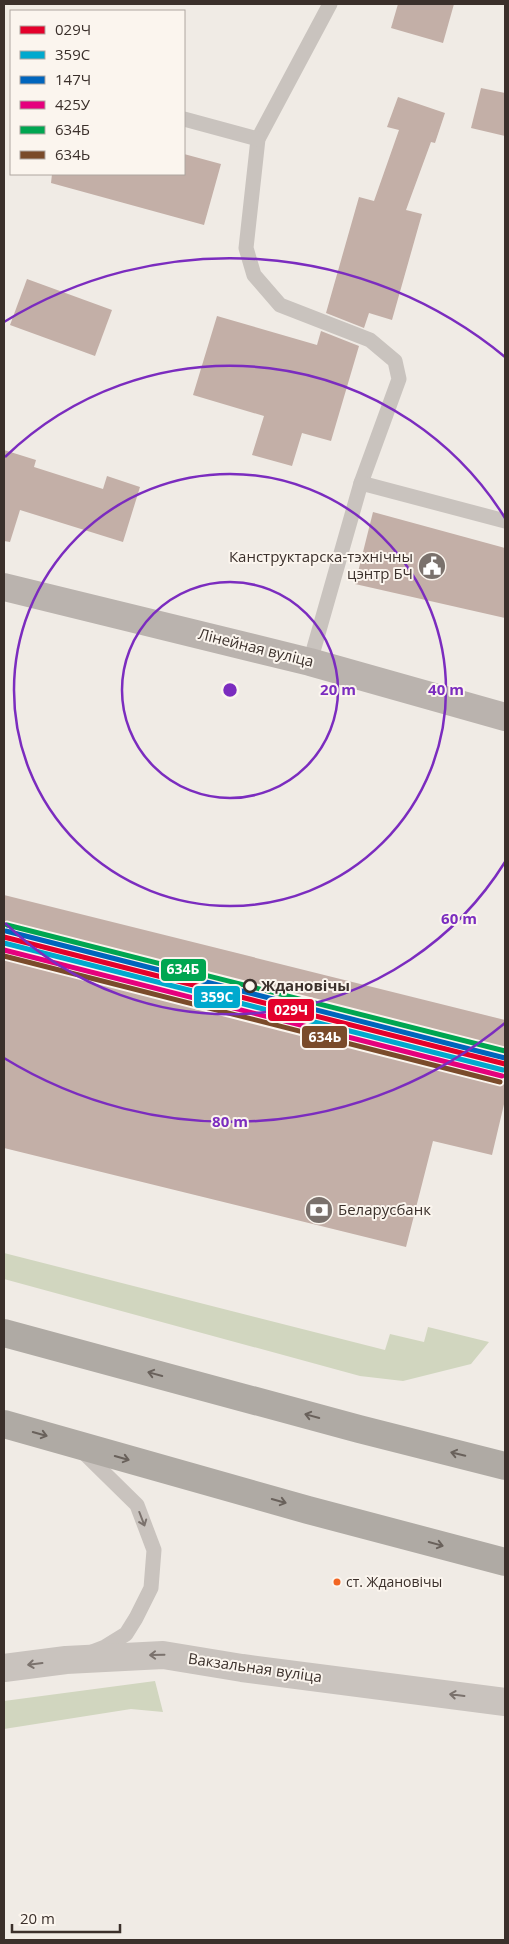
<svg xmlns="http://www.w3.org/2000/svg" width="509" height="1944" viewBox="0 0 509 1944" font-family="'Open Sans',sans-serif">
	<rect width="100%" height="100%" fill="#f0ebe5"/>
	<g fill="#d1d6bf">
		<polygon points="4,1253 385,1350 390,1334 424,1342 428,1327 489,1342 471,1364 403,1381 360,1376 4,1279"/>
		<polygon points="155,1681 163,1712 131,1709 4,1729 4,1701"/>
	</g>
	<g fill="#c3afa7">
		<polygon points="398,4 454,4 443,43 391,28"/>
		<polygon points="481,88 505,93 505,136 471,128"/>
		<polygon points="398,97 445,113 435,143 431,142 406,210 422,214 392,320 369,313 364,328 326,313 359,197 374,201 399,130 387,127"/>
		<polygon points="184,154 221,164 204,225 51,183 52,174 184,174"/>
		<polygon points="27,279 112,310 95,356 10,325"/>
		<polygon points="217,316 317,345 321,331 359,346 331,441 302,433 292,466 252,455 264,416 193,395"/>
		<polygon points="4,450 36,460 34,467 103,489 107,476 140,487 123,542 20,510 10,542 4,541"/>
		<polygon points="373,512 505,548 505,618 355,584"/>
		<polygon points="4,895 505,1020 505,1100 492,1155 433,1141 406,1247 4,1148"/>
	</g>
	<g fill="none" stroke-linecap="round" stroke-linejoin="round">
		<g stroke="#c9c3be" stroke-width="15">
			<polyline points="330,4 258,139 246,248 254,275 280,305 370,340 395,361 399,379 361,483"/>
			<polyline points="184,119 258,139"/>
			<polyline points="310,662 361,483 505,521"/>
			<polyline points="80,1449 137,1505 154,1550 151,1588 136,1618 126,1634 105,1647 92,1652"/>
		</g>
		<polyline stroke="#c9c3be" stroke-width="28" points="4,1668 66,1660 163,1655 242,1668 505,1702"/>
		<polyline stroke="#bab3ae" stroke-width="28" points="4,587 310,662 505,717"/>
		<g stroke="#afaaa4" stroke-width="28">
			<polyline points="4,1333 359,1429 505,1466"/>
			<polyline points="4,1424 308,1510 505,1562"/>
		</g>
		<defs>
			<polyline id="rail-1" points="4,937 505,1064"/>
			<polyline id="rail-2" points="4,943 503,1070"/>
			<polyline id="rail-3" points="6,931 505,1058"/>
			<polyline id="rail-4" points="4,950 502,1076"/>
			<polyline id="rail-5" points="7,925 505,1051"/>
			<polyline id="rail-6" points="4,956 500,1082"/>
		</defs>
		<use href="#rail-1" stroke="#fbf5ee" stroke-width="9"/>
		<use href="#rail-2" stroke="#fbf5ee" stroke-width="9"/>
		<use href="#rail-3" stroke="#fbf5ee" stroke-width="9"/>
		<use href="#rail-4" stroke="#fbf5ee" stroke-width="9"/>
		<use href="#rail-5" stroke="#fbf5ee" stroke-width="9"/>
		<use href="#rail-6" stroke="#fbf5ee" stroke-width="9"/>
		<use href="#rail-1" stroke="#e4002b" stroke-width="5"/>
		<use href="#rail-2" stroke="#00a9ce" stroke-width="5"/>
		<use href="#rail-3" stroke="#0065bd" stroke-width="5"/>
		<use href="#rail-4" stroke="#e5007d" stroke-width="5"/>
		<use href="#rail-5" stroke="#00a651" stroke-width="5"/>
		<use href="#rail-6" stroke="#7a4b2a" stroke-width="5"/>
	</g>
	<defs><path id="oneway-shaft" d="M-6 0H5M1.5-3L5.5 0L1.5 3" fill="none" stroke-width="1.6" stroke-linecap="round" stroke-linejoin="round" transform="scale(1.25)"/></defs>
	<g stroke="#69615b">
		<use href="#oneway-shaft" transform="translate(155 1374) rotate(-165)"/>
		<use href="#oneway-shaft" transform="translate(312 1416) rotate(-165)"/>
		<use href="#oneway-shaft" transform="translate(40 1434) rotate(16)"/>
		<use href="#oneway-shaft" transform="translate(458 1454) rotate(-166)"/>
		<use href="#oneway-shaft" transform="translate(122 1458) rotate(16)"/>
		<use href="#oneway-shaft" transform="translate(279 1501) rotate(16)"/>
		<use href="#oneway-shaft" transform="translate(436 1544) rotate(15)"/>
	</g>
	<g stroke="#7b726d">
		<use href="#oneway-shaft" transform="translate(142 1519) rotate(69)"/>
		<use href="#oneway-shaft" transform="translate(157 1655) rotate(179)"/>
		<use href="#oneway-shaft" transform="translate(35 1664) rotate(173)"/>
		<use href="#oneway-shaft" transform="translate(457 1695) rotate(-173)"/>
	</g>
	<g fill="none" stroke="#7b2cbf" stroke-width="2.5">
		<circle cx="230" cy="690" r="108"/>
		<circle cx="230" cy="690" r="216"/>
		<path d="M505 862A324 324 0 0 1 5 923M5 457A324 324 0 0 1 505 518"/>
		<path d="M505 1023A432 432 0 0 1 4 1058M4 322A432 432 0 0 1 505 357"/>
	</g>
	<defs>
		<symbol id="civic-disc" viewBox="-11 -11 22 22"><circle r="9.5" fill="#7a716c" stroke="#fbf5ee"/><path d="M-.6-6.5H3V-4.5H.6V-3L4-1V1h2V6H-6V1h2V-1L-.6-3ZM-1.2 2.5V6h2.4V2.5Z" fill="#fff"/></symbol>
		<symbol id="bank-disc" viewBox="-11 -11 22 22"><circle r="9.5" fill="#7a716c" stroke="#fbf5ee"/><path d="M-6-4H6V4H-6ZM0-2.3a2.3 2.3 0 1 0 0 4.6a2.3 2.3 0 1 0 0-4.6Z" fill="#fff"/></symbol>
	</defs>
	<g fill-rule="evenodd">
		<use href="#civic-disc" x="416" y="550" width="32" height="32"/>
		<use href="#bank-disc" x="303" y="1194" width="32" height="32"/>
	</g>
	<circle fill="#fbf5ee" stroke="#3b302b" stroke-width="2.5" cx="250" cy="986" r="6"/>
	<circle fill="#f26522" stroke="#fbf5ee" stroke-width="2" cx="337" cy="1582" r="4.5"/>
	<g text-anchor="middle" stroke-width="4" stroke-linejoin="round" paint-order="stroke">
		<g font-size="14" fill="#3b302b" stroke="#fbf5ee" text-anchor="start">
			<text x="346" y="1587">ст. Ждановічы</text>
		</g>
		<g font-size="15" fill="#3b302b" stroke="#fbf5ee" text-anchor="end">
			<text x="413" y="562">Канструктарска-тэхнічны<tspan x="413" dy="17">цэнтр БЧ</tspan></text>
			<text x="338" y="1215" text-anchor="start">Беларусбанк</text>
		</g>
		<g font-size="15" fill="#3b302b" stroke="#fbf5ee">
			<text transform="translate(256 648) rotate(14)" y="5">Лінейная вуліца</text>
			<text transform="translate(255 1668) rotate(8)" y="5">Вакзальная вуліца</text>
		</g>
		<g font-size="15" font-weight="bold" fill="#3b302b" stroke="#fbf5ee" text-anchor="start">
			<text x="261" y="991">Ждановічы</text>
		</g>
	</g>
	<circle cx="230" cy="690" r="8" fill="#7b2cbf" stroke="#fbf5ee" stroke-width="2.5"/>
	<g font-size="15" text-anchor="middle" font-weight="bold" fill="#7b2cbf" stroke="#fbf5ee" stroke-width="4" stroke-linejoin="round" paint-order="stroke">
		<text x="338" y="695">20 m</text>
		<text x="446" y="695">40 m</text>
		<text x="459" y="924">60 m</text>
		<text x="230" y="1127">80 m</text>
	</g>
	<g stroke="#fbf5ee" stroke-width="2">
		<rect x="160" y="958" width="47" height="24" rx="5" fill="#00a651"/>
		<rect x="193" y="985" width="48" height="24" rx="5" fill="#00a9ce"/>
		<rect x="267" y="998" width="48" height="24" rx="5" fill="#e4002b"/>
		<rect x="301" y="1025" width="47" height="24" rx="5" fill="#7a4b2a"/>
	</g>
	<g font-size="14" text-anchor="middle" font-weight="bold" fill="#fff">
		<text x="183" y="974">634Б</text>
		<text x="217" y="1002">359С</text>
		<text x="291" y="1015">029Ч</text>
		<text x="325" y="1042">634Ь</text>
	</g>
	<rect width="509" height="1944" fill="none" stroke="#3b302b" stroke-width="10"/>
	<rect x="10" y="10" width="175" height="165" fill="#fbf5ee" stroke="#aea6a0"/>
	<rect x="20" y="26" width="25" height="8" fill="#e4002b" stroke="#aea6a0"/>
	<text x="55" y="35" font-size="15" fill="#3b302b">029Ч</text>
	<rect x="20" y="51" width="25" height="8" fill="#00a9ce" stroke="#aea6a0"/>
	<text x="55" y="60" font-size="15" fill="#3b302b">359С</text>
	<rect x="20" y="76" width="25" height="8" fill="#0065bd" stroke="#aea6a0"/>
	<text x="55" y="85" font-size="15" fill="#3b302b">147Ч</text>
	<rect x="20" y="101" width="25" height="8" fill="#e5007d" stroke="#aea6a0"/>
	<text x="55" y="110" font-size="15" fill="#3b302b">425У</text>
	<rect x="20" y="126" width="25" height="8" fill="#00a651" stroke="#aea6a0"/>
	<text x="55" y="135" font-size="15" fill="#3b302b">634Б</text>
	<rect x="20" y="151" width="25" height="8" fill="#7a4b2a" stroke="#aea6a0"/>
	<text x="55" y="160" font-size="15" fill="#3b302b">634Ь</text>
	<path d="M12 1924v8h108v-8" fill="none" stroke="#3b302b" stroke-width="2.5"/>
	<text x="20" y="1924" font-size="15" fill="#3b302b" stroke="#fbf5ee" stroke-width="4" paint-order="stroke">20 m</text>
</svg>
